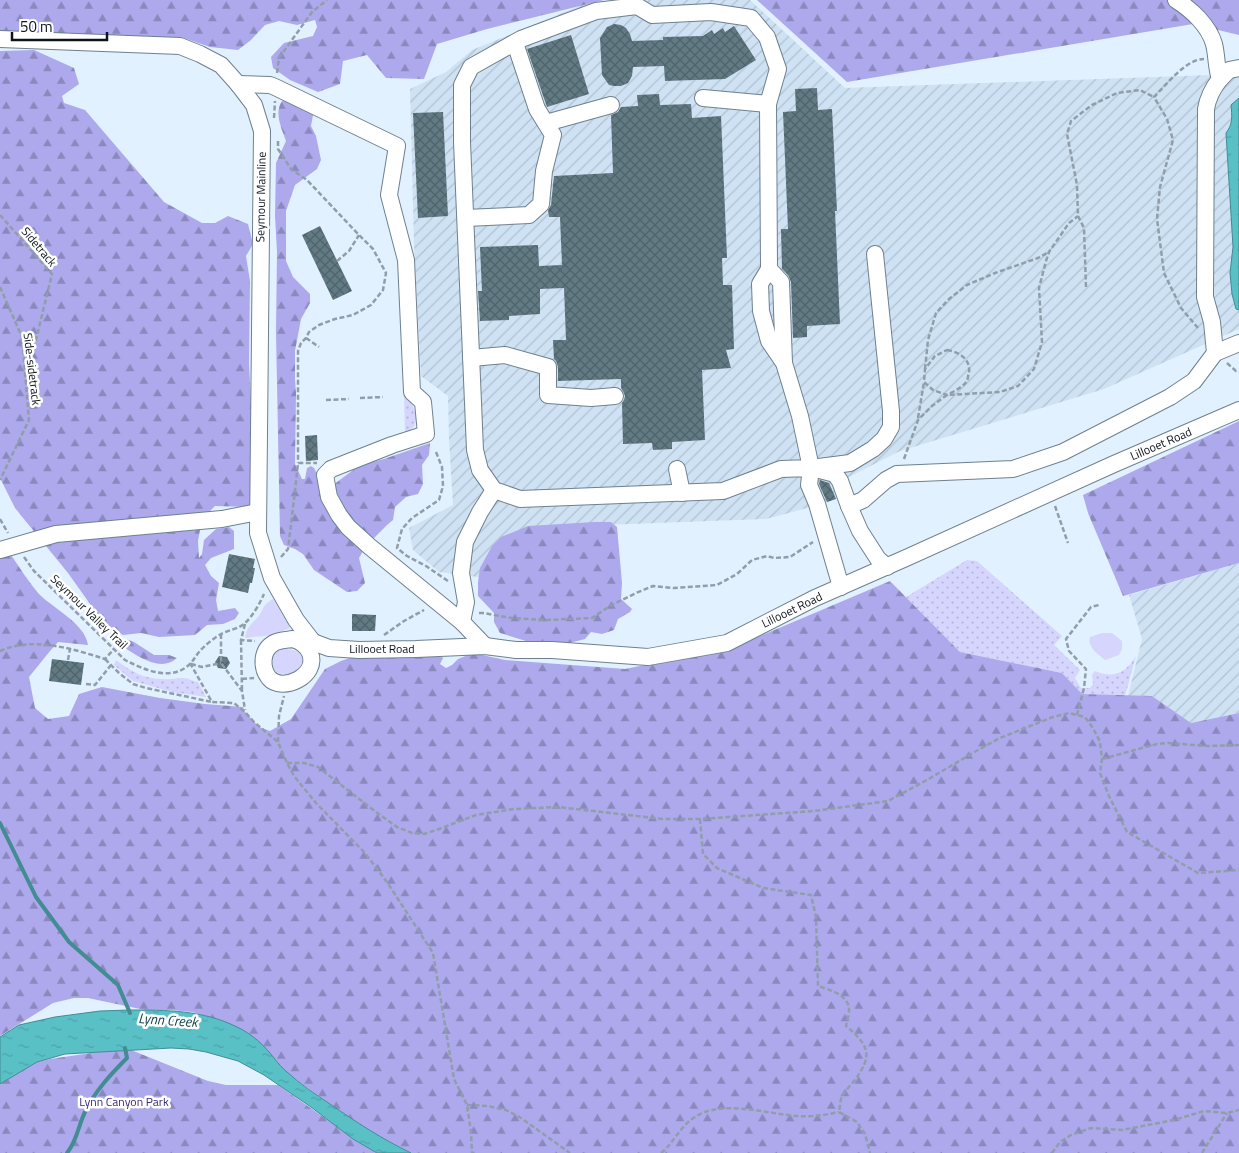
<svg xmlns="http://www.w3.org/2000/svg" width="1239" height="1153" viewBox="0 0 1239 1153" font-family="'Titillium Web',sans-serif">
	<defs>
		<pattern id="industrial-furrows" width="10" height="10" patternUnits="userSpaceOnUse" patternTransform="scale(1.25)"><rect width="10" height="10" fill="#cee2f4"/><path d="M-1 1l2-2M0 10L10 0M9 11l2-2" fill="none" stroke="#b0c1d1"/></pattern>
		<pattern id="grass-dots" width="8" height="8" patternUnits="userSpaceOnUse" patternTransform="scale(1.25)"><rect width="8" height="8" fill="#d6d5fe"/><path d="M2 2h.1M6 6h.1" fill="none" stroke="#b6b6d9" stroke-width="1.8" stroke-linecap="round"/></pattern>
		<pattern id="forest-firs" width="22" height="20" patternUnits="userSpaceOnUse" patternTransform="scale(1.25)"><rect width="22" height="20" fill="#ada9ec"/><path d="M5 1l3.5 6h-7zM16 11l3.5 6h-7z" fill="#8b88be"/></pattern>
		<pattern id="water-ripples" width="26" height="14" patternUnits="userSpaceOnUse" patternTransform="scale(1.25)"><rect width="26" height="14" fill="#59c0c6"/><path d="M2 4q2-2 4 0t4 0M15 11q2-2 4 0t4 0" fill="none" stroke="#4ca4aa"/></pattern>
		<pattern id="building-cross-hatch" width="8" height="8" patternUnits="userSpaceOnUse" patternTransform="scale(1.25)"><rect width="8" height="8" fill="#627a83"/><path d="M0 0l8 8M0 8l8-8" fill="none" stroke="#4f636a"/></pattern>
	</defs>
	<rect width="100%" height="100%" fill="#e1f1ff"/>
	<g fill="url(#industrial-furrows)">
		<polygon points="610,0 750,0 845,88 1239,74 1239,329 1104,389 900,451 833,485 838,498 826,503 766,519 603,525 486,578 439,572 413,550 409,528 453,505 449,439 448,396 421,376 414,244 410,89 446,72 472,50 584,4"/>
		<polygon points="1239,563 1239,713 1191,723 1152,696 1128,696 1142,639 1129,595"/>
	</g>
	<g fill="url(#grass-dots)">
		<path d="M 407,396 C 415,407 423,427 405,432 L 404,397 Z"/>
		<path d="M 967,560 L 977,561 L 1062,636 L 1054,645 L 1080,670 L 1075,678 L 1081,688 L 1090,688 L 1093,684 L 1092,675 L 1095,671 C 1113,679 1126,673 1136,656 L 1125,696 L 1081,694 L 1062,673 L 960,652 L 906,597 Z"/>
		<path d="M 116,660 C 130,671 144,679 163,679 C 169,680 176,678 183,678 C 188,678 193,681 198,682 L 206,697 L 172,692 L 133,681 L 114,665 Z"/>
	</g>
	<g fill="url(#forest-firs)">
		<polygon points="0,0 604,0 487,29 437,44 424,79 386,78 367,55 343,61 340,84 318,92 290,80 273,68 271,57 284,43 313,36 317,27 315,20 297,25 279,21 265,25 251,40 238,50 210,47 181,37 46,38 0,34"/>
		<polygon points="757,0 1239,0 1239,35 1193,24 847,82"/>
		<polygon points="34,50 74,68 79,84 62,96 64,103 85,110 164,202 202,223 215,223 228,216 248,224 253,244 246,256 250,281 249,363 251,403 262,444 250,507 215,506 202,519 198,541 199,558 202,554 204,540 216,529 229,527 234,531 234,549 211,558 205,565 211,576 219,583 216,600 218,611 235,608 239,613 235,619 223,624 207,625 195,635 159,637 141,633 123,635 105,625 68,573 15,508 0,478 0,51"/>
		<path d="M 283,100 C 297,102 306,102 313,115 L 311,126 L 316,136 L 321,160 L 317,169 L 295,185 L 286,211 L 286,261 L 293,277 L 310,294 L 310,303 L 301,319 L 295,351 L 295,380 L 296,393 L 295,464 L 302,479 L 305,479 L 307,468 L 311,466 L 314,468 L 351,539 L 363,551 L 359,558 L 365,583 L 357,591 L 347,592 L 314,570 L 303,554 L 295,549 L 284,545 L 280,536 L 276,332 L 277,252 L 275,216 L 276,163 L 286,141 C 282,129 273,112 283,100 Z"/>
		<polygon points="1239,421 1239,563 1123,596 1088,513 1083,495"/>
		<path d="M 430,443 L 429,455 L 422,465 L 423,484 L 418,494 L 406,497 L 395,507 L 393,520 L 387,525 L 372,540 C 354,522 342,508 333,485 L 360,465 L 384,459 Z"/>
		<polygon points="594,522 611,522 617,527 622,583 621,599 632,609 630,612 618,619 614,630 602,634 591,632 585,639 569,643 526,641 500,633 494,622 494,613 478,596 478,582 480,568 492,546 501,537 528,526"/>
		<path d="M 0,555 L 11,555 C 20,568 28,581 38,593 C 52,608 85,623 88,645 L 58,642 L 50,651 L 29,677 L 35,708 L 48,719 L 69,716 L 79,694 L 102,687 L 160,698 L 205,704 L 243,707 L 245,712 L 259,727 L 270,731 L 291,719 L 325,669 L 341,661 L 361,654 L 437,653 L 443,658 L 440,664 L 446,668 L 452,665 L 458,659 L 473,653 L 505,660 L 625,669 L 734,647 L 890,581 L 960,652 L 1062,673 L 1082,694 L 1152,696 L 1191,723 L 1239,713 L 1239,1153 L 411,1153 C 366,1132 327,1102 287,1073 L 279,1065 L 274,1058 L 212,1018 L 192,1012 L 171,1010 L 145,1010 L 88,998 L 74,998 L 53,1003 L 0,1036 Z"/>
		<path d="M 126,639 L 134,642 L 154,655 L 169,655 L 177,658 C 161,673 138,656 123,647 L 123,642 Z"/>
		<polygon points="131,1050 208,1081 226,1085 278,1085 339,1128 353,1139 377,1153 0,1153 0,1085 2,1082 37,1062 50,1059 98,1052"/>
	</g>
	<g fill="#d6d5fe">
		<path d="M 273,599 L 290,628 L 272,635 L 245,638 C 247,626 251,625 258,617 C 265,608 261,606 273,599 Z"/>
		<path d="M 1102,633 L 1112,633 L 1122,641 L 1122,649 L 1119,655 L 1105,660 C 1098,654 1087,647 1090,637 Z"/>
		<path d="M 280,648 C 293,650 302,649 304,664 C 294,676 283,678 270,668 L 269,655 Z"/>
	</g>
	<g fill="url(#water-ripples)" stroke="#428c92">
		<path d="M 1239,98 L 1239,310 L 1236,309 L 1232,294 L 1230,273 L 1233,247 L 1226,133 C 1233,124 1232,116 1231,105 Z"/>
		<path d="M 129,1010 C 166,1010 203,1010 237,1027 C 252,1034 264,1045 274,1058 C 278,1063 282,1068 287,1072 C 300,1084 315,1094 330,1104 C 356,1122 382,1139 411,1153 L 377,1153 L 353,1139 L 311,1107 L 264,1075 L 238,1061 L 206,1052 L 189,1049 L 171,1048 L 65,1054 L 37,1062 L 0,1084 L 0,1037 L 19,1025 L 55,1017 L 100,1011 Z"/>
	</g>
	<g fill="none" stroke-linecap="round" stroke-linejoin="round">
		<g stroke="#428c92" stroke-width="4">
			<polyline points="0,823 36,897 69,942 118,985 130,1013"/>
			<path d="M 67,1153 C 78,1139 78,1125 86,1110 C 96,1090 111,1074 127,1058 L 125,1048"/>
		</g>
	</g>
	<g fill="url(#building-cross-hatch)">
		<polygon points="614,24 621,25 626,28 630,34 632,41 663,40 663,37 703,36 712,30 714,34 723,28 725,32 734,26 756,60 725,79 665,81 664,66 633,67 632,76 628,83 621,86 614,86 609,85 602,75 600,38 607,27"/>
		<polygon points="571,35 589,94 547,107 527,49"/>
		<polygon points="817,88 818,110 832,109 837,211 835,211 840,324 807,326 807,337 793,338 791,282 788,275 782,269 781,229 788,229 783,112 796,111 795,89"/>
		<polygon points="659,94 660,105 691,104 692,118 721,116 727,258 722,258 723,285 732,285 734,349 726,350 731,368 702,370 705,440 672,442 672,449 653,450 652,443 623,444 622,403 624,400 625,396 623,391 621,388 621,379 558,381 558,367 556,361 554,359 553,340 566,340 564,288 540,289 540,314 509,316 509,320 480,321 478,291 482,291 480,247 538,245 539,266 562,265 560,217 549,217 548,210 551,205 554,176 613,173 611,115 618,112 621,107 638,106 637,95"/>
		<polygon points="443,112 448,216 418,218 413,113"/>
		<polygon points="320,226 352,291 333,300 302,235"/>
		<polygon points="317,435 318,460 306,461 305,436"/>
		<polygon points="820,480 829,483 836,499 827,502 819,484"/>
		<polygon points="229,554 255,559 253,568 255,568 252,583 250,583 248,593 222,587"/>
		<polygon points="352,614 376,615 375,631 352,631"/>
		<polygon points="219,656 227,657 230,663 226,669 218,668 215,662"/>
		<polygon points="52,659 84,663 81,685 49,681"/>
	</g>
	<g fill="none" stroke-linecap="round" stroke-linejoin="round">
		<defs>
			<g id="minor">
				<polyline points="0,39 180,46 200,54 221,65 238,84 254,105 262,131 258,533 272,578 296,620 313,642"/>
				<polyline points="1220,79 1229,70 1239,68"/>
				<polyline points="238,84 270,85 275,87 397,146 389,195 406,260 412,392 423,402 426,434 392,445 331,469 325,475 329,497 339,515 348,527 369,546 462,622 485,646"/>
				<polyline points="703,98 768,104"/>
				<polyline points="546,123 611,105"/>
				<polyline points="466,218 529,215 541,204 544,171 553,135 537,109 515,43"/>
				<polyline points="769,269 781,282 784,363"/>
				<polyline points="1215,353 1239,343"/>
				<polyline points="471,358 505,355 548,367 548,395 591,398 615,396"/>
				<polyline points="677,469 682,493"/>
				<polyline points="816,469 835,474 840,481 849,506 860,531 878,559 887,567"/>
				<path d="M 849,506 L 863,500 L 886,480 L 897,474 L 1013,469 L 1063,452 L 1170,397 L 1194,381 L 1215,353 L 1212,322 L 1205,297 L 1206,109 C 1208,97 1212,89 1220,79 C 1216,67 1217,56 1214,44 C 1209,26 1192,10 1176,0"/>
				<polyline points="0,550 56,534 222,519 258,512"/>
				<polyline points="841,587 817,504 809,485 811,468 800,416 784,363 769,341 761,311 760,284 769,269 768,104 778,69 767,37 751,18 711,12 652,15 637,6 596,11 521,39 471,67 462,85 462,142 475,450 480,470 494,490 520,499 723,491 781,469 811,468 850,463 873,449 884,439 891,427 891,411 875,254"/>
				<polyline points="462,622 466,602 461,573 465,542 480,512 494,490"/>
				<path d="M 293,639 C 300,641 307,646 310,653 C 319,676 282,693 269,678 C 261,668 261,650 274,643 C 279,640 286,640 293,639 Z"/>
				<polyline points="313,642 329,648 359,650 416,649 485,646 516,650 552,650 648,657 727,643 815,598 906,558 1114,464 1239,410"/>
			</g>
		</defs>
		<use href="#minor" stroke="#6e808f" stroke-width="18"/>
		<g stroke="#919ea9" stroke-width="2.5" stroke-dasharray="5 2.5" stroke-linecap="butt">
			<polyline points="277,73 279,58 312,12 327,0"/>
			<polyline points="274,118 275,101"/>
			<polyline points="278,141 278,149 291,169 307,180 359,235 373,249 386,273 383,290 371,305 353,315 335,319 319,325 309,332 306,338 301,343 298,351 298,463"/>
			<polyline points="0,215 52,274 26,381"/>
			<polyline points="337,261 349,251 359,235"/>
			<polyline points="0,287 22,337 29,420 0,480"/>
			<polyline points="1086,287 1084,228 1078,216 1077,185 1067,134 1071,121 1092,105 1117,93 1140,90 1154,97"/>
			<path d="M 1198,328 L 1181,308 L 1164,273 L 1157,219 L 1160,187 L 1173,140 L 1167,119 L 1154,97 C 1167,84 1186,59 1204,59"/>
			<polyline points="306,338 319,347"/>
			<path d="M 947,350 C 959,352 971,359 969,373 C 968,375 968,379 967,381 C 962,388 954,391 947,395 L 933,390 L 924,382 L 925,369 L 935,356 Z"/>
			<polyline points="1227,363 1236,371 1239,371"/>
			<polyline points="925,369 928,340 936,313 949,299 967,285 995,273 1038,258 1049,252"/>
			<polyline points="360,398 383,397"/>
			<polyline points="326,400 349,399"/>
			<polyline points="918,418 924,382"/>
			<polyline points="436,452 442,467 443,486 439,500 412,518 402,529 397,548 407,556 426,566 448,581"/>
			<polyline points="904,459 918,420 932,406 947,395 1000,392 1018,386 1034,369 1042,342 1039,288 1046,261 1049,252 1069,223 1078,216"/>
			<polyline points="1055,506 1068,543"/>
			<polyline points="0,519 8,533"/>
			<path d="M 24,557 L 34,571 L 125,660 C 145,670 171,682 190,664 C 194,660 196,655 200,651 C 205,645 214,638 221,634 C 228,630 239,629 245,623 C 253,616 260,603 264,594"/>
			<polyline points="281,557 288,549 295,491 298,463 317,463"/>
			<polyline points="479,613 483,613 512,618 545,620 592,618 610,606 636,593 653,586 674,588 717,585 737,574 752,560 767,556 774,558 790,557 813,542"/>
			<polyline points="245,624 241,640 255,641"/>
			<polyline points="221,634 221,663 242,691 245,710"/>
			<polyline points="384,635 404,621 424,610"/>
			<polyline points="241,640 242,690"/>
			<path d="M 0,651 C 33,636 73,649 105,659 L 114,649"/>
			<polyline points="105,659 119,673 133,684 146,688 212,702"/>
			<polyline points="68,660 70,649"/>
			<polyline points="190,663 212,702 234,703 245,712 254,722 278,742 287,763 294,776 316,803 365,853 387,882 433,953 454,1079 467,1105 471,1132 472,1153"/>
			<polyline points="191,664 202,667 221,663"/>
			<polyline points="242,679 254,678"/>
			<polyline points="86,684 95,685 111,665"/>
			<polyline points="1077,715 1084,688 1086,669 1069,651 1066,639 1091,607 1099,605"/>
			<polyline points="278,742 279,716 284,696"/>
			<polyline points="1102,759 1157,744 1168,743 1208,746 1239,745"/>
			<polyline points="287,763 304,763 318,767 376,812 397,827 412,833 424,834 439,829 476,815 514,809 558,807 663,819 700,819 814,811 888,801 927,780 978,750 1000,738 1053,717 1069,713 1085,717 1093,728 1100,742 1102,759 1100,773 1109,796 1127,832 1198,873 1239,870"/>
			<path d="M 700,819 L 703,854 L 717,868 L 763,888 L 811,895 L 816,917 L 818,986 C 830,990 849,995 849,1010 C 849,1015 847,1021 846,1026 C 870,1046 873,1056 854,1081 C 850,1086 845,1091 842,1096 C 840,1101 840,1107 839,1112 L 857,1122 L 865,1134 L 870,1153"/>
			<polyline points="467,1105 488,1106 506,1110 521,1118 570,1153"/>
			<path d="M 661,1153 C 674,1143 680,1126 695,1117 C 722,1099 767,1114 797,1116 C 812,1117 825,1115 839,1112"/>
			<polyline points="1052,1153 1060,1142 1071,1135 1091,1128 1122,1130 1174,1120 1204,1111 1227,1113 1239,1110"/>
			<polyline points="1202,1153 1227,1113"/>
		</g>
		<use href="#minor" stroke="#fff" stroke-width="16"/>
	</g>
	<g text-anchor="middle" stroke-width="5" stroke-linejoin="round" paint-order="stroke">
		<g font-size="12" fill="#0d141a" stroke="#fff">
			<text transform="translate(261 197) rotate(-89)" y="4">Seymour Mainline</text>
			<text transform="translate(39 247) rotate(50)" y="4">Sidetrack</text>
			<text transform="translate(32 369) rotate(83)" y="4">Side-sidetrack</text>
			<text transform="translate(1161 444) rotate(-23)" y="4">Lillooet Road</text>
			<text transform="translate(792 610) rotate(-26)" y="4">Lillooet Road</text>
			<text transform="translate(89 612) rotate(44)" y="4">Seymour Valley Trail</text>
			<text x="382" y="653">Lillooet Road</text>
		</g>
		<g font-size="12" fill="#3a2b79" stroke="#fff">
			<text x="124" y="1106">Lynn Canyon Park</text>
		</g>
		<g font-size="14" font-style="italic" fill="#0d3e41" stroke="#fff">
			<text transform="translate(168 1020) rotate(4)" y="5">Lynn Creek</text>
		</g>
	</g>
	<path d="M12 32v8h95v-8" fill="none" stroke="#0d141a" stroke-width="2.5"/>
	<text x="20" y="32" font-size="15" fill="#0d141a" stroke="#ffffff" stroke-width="4" paint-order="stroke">50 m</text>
</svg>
